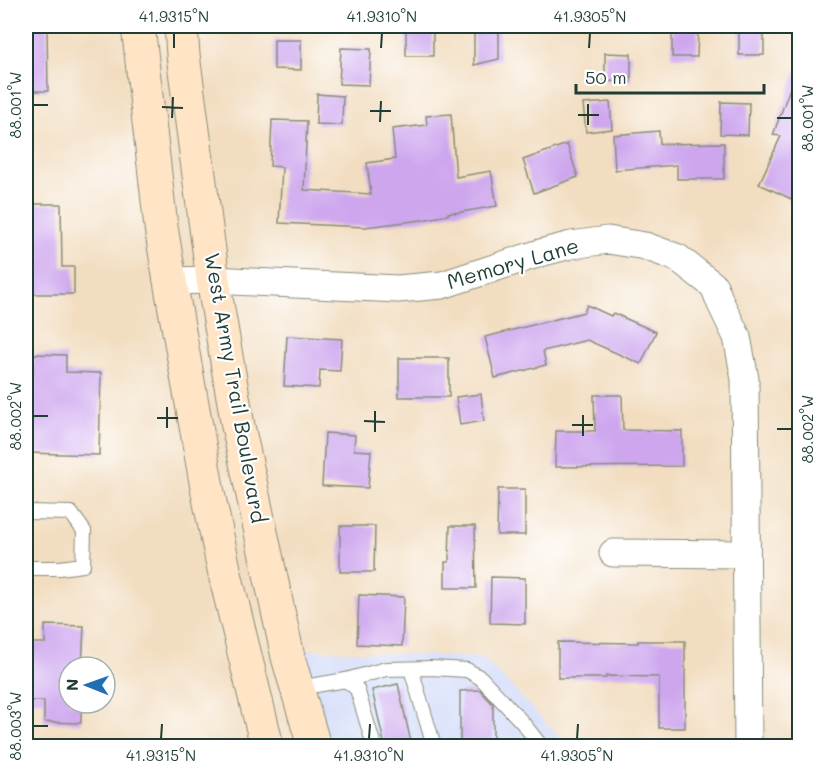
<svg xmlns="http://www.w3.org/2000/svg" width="825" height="772" viewBox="0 0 825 772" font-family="Mali,sans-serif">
	<rect width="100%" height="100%" fill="#fff"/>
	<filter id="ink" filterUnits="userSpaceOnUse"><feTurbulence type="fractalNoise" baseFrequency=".0167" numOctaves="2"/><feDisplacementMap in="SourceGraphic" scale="12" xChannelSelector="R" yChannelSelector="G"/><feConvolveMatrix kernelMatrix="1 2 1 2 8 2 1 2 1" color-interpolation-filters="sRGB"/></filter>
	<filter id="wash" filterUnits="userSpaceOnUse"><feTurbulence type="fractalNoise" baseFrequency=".008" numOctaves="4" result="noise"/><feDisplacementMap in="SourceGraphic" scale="24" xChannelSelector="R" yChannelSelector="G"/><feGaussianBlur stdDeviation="1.35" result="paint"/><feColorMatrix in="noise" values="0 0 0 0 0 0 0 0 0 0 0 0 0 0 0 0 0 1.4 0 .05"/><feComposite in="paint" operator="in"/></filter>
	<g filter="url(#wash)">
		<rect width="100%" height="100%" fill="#f2ddc0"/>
		<polygon fill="#d0daf9" points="296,649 484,658 564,742 564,746 323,746"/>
		<g id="blocks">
			<g fill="#cda6ee">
				<polygon points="26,26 47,26 48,91 26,91"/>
				<rect x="406" y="26" width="27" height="30"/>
				<polygon points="474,26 499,26 499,59 474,65"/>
				<rect x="739" y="27" width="25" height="28"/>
				<polygon points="672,29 698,29 697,57 672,57"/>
				<polygon points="274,40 301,40 301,70 274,69"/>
				<polygon points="341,48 371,49 369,85 339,84"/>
				<polygon points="605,53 631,54 631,82 605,81"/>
				<polygon points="797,69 800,69 800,203 759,184 781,136 773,135"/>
				<polygon points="317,94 343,96 342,125 316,124"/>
				<polygon points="610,102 612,129 586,132 583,104"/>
				<polygon points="721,102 749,103 748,135 720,134"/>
				<polygon points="451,114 456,177 491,171 497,206 455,213 455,212 448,213 448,215 422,220 365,227 279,223 282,167 270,166 272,120 307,121 304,190 371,194 367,163 395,159 392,129 427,125 426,116"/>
				<polygon points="659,131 660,144 724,143 724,179 677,179 677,165 615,170 613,135"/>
				<polygon points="567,144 578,177 534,193 523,160"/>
				<polygon points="33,204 61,204 62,267 74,267 74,294 26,294 26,267 34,267"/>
				<polygon points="587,305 611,316 613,313 656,332 641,364 587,340 543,351 546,365 495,378 485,337 584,312"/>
				<polygon points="287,336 342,339 340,371 320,370 319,388 284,386"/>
				<polygon points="33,354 66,355 66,372 101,373 99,455 26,453 26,371 33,371"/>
				<rect x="399" y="358" width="50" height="39"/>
				<polygon points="481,394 484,421 460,425 456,397"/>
				<polygon points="594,395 622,395 623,430 682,431 682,466 555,467 556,431 595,431"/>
				<polygon points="325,433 355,435 354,450 371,451 368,488 322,486"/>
				<polygon points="498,489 525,489 525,535 497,535"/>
				<polygon points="340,526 375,526 374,572 340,572"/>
				<polygon points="450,526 475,526 476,588 445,588 445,562 449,562"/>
				<polygon points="491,577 525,578 525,624 490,623"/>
				<polygon points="359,595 404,597 402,646 357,644"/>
				<polygon points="45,625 84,626 82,667 69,667 69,703 81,703 81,723 44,722 44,701 26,701 26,643 45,643"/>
				<polygon points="638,641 685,641 685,728 659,728 659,677 606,676 606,678 558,678 558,642 638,643"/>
				<polygon points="398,684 412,747 385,747 372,690"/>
				<polygon points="480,690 493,704 493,747 460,747 460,691"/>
			</g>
		</g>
	</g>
	<g filter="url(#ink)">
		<use href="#blocks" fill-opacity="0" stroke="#888d7a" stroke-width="1.5"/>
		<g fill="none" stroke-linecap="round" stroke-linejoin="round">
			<defs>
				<g id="service">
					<polyline points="26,512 71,513 84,531 83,565 60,568 26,568"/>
					<polyline points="411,669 434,746"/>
					<polyline points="346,680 386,669 432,668 467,670 481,678 522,722 541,746"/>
					<polyline points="298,688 346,680 357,689 374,746"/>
				</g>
				<g id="minor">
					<polyline points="170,281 213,280 398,289 442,285 540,253 571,245 608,240 645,246 678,258 714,286 721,304 737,337 745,379 748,746"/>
					<polyline points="613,553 746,554"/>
				</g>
				<g id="secondary">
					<polyline points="138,26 161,227 170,281 208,493 225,574 267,746"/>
					<polyline points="181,26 183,55 213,280 238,426 288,657 314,746"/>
				</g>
			</defs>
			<use href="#service" stroke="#888d7a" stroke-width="16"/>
			<use href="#minor" stroke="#888d7a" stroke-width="29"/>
			<use href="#secondary" stroke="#888d7a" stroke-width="35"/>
			<use href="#service" stroke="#fff" stroke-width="14"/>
			<use href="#minor" stroke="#fff" stroke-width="27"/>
			<use href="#secondary" stroke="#ffe4c6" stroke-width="33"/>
		</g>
	</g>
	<path fill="none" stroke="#1f3d34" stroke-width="2" d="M 174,48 L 174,33M 381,48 L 382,33M 589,48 L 590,33M 33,105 L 48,105M 162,107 L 183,108M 370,111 L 391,111M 578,115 L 599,115M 172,118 L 173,97M 777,118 L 792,118M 380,122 L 381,101M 588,125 L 588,104M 33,416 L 48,416M 157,418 L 178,418M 364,421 L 385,422M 572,425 L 593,425M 167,428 L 167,407M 777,429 L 792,429M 375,432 L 375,411M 583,436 L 583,415M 33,726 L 48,726M 161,739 L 162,724M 369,739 L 370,724M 577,739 L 578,724"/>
	<g text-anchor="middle" stroke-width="4.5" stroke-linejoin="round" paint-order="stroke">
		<g font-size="21" fill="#1f3d34" stroke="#fff">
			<text transform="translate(513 264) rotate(-16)" y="7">Memory Lane</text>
			<text transform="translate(235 388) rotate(80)" y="7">West Army Trail Boulevard</text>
		</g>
	</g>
	<rect width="825" height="772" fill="none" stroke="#fff" stroke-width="66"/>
	<g transform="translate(87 685) rotate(271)"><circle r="28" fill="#ffffff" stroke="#a5b1ae" stroke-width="1.5"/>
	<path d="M0-4.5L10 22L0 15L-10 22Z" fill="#1f6fb2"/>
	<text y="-9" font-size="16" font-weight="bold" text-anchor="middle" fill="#1f3d34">N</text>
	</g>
	<path d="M576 84v9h188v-9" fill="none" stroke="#1f3d34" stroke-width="3"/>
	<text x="585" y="84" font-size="18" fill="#1f3d34" stroke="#ffffff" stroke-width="4.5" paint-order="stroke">50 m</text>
	<rect x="33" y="33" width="759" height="706" fill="none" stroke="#1f3d34" stroke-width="2"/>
	<g font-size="15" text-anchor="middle" fill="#1f3d34">
		<text x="174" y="22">41.9315°N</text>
		<text x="382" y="22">41.9310°N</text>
		<text x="590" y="22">41.9305°N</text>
		<text transform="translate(16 105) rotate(-90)" y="5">88.001°W</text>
		<text transform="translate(808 118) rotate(-90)" y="5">88.001°W</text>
		<text transform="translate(16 416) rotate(-90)" y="5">88.002°W</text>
		<text transform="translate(808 429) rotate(-90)" y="5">88.002°W</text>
		<text transform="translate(16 726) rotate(-90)" y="5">88.003°W</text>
		<text x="161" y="761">41.9315°N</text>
		<text x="369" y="761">41.9310°N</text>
		<text x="577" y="761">41.9305°N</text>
	</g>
</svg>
